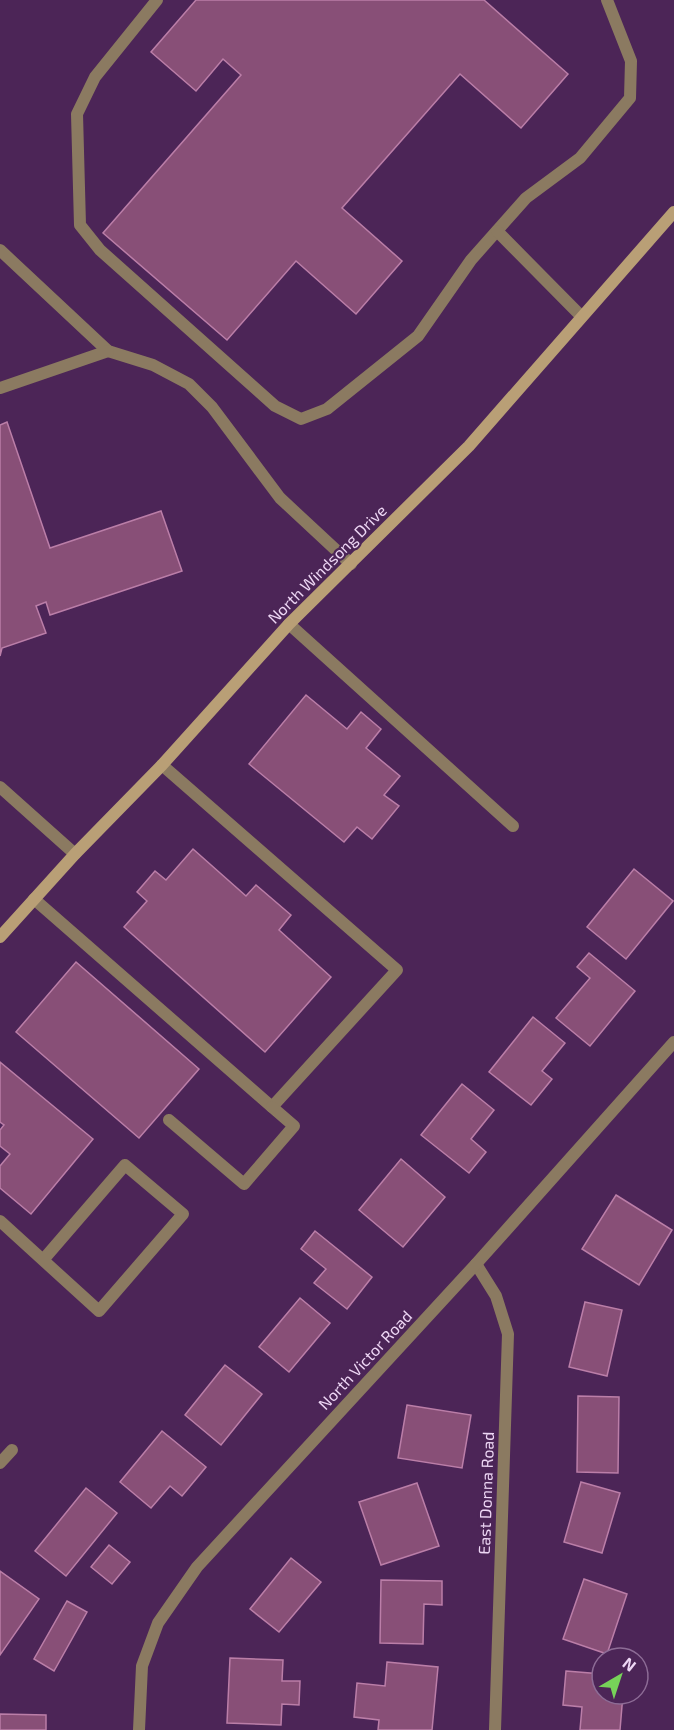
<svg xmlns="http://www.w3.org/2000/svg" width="674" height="1730" viewBox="0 0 674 1730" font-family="'Exo 2',sans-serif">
	<rect width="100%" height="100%" fill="#4c2557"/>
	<g fill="#884f77" stroke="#bb7ea8" stroke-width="1.5">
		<polygon points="196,0 484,0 568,74 521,128 460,74 342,208 402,261 356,314 296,261 227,340 103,233 241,75 223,59 196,91 151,52"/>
		<polygon points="7,422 50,548 161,511 182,571 50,615 46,602 36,606 46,633 2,648 0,656 0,425"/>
		<polygon points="306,695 347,729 361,712 381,729 366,748 400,776 384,795 399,806 372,839 357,827 344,842 249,764"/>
		<polygon points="193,849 246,896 256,885 291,915 279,930 331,977 265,1052 124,927 147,901 137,892 155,871 166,880"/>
		<polygon points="634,869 673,901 626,959 587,927"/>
		<polygon points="589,953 635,991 590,1046 556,1018 590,978 577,967"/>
		<polygon points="76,962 199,1069 139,1138 16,1032"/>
		<polygon points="533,1017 565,1043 542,1071 552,1079 531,1105 489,1072"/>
		<polygon points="0,1062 93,1139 31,1214 0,1188 0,1166 10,1154 0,1146 0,1130 4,1125 0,1122"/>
		<polygon points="462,1084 494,1110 471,1139 486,1152 469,1173 421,1135"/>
		<polygon points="401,1159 445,1197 403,1247 359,1210"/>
		<polygon points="616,1195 672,1230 639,1285 582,1249"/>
		<polygon points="315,1231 372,1277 347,1309 314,1283 326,1269 301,1249"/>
		<polygon points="300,1298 330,1323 289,1372 259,1347"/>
		<polygon points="585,1302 622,1310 607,1376 569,1367"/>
		<polygon points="225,1365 262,1394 221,1445 185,1415"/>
		<polygon points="578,1396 619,1397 618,1473 577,1472"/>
		<polygon points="407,1405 471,1415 462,1468 398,1458"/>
		<polygon points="162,1431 206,1467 182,1496 170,1486 151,1508 120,1482"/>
		<polygon points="581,1482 620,1493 602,1553 564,1542"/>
		<polygon points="417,1483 439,1546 381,1565 359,1502"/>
		<polygon points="86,1488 117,1513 66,1576 35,1551"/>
		<polygon points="109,1545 130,1562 112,1584 91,1567"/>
		<polygon points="291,1558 321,1582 279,1632 250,1609"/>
		<polygon points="0,1571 39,1599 0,1655"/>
		<polygon points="584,1579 627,1594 607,1654 563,1639"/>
		<polygon points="381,1580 442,1581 442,1605 424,1604 423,1644 380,1643"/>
		<polygon points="67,1601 87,1612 54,1671 34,1659"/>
		<polygon points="230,1658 283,1660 282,1681 300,1681 299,1705 282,1704 281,1725 227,1723"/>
		<polygon points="387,1662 438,1667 432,1730 378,1730 379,1720 354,1717 357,1683 385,1686"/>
		<polygon points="566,1671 602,1674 602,1694 623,1694 620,1730 580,1730 582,1707 563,1705"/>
		<polygon points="0,1714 46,1715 46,1730 0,1730"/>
	</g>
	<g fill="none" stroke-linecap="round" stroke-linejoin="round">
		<g stroke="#8b7a61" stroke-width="12">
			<polyline points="157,0 95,77 77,114 80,225 100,250 275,406 301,419 327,409 418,336 471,260 526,198 580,158 630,98 631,61 607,0"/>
			<polyline points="497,231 581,316"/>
			<polyline points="0,250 108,351 153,365 189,384 212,407 280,498 351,564"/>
			<polyline points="0,388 108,351"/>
			<polyline points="289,624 513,826"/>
			<polyline points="0,787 75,854"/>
			<polyline points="34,899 272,1107 397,970 162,765"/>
			<polyline points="169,1120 244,1184 294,1126 272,1107"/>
			<polyline points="0,1221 99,1311 183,1214 125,1165 43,1260"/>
			<polyline points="0,1463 12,1450"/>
		</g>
		<g stroke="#8b7a61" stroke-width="12">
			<polyline points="476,1264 496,1296 508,1334 495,1730"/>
			<polyline points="139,1730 142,1666 158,1623 197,1567 476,1264 674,1042"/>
		</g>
		<polyline stroke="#b99f76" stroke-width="12" points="0,937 75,854 162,765 289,624 469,446 674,212"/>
	</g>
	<g text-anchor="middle" stroke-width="4.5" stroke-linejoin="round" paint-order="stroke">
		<g font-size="16" fill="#eed7f5" stroke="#4c2557">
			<text transform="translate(327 564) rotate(-45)" y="6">North Windsong Drive</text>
			<text transform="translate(365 1360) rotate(-47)" y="6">North Victor Road</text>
			<text transform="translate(486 1493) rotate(-88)" y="6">East Donna Road</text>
		</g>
	</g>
	<g transform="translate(620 1676) rotate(39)"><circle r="28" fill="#4c2557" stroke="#8d6c96" stroke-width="1.5"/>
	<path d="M0-4.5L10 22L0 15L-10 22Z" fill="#77d259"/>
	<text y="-9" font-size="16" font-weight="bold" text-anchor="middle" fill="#eed7f5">N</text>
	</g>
</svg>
